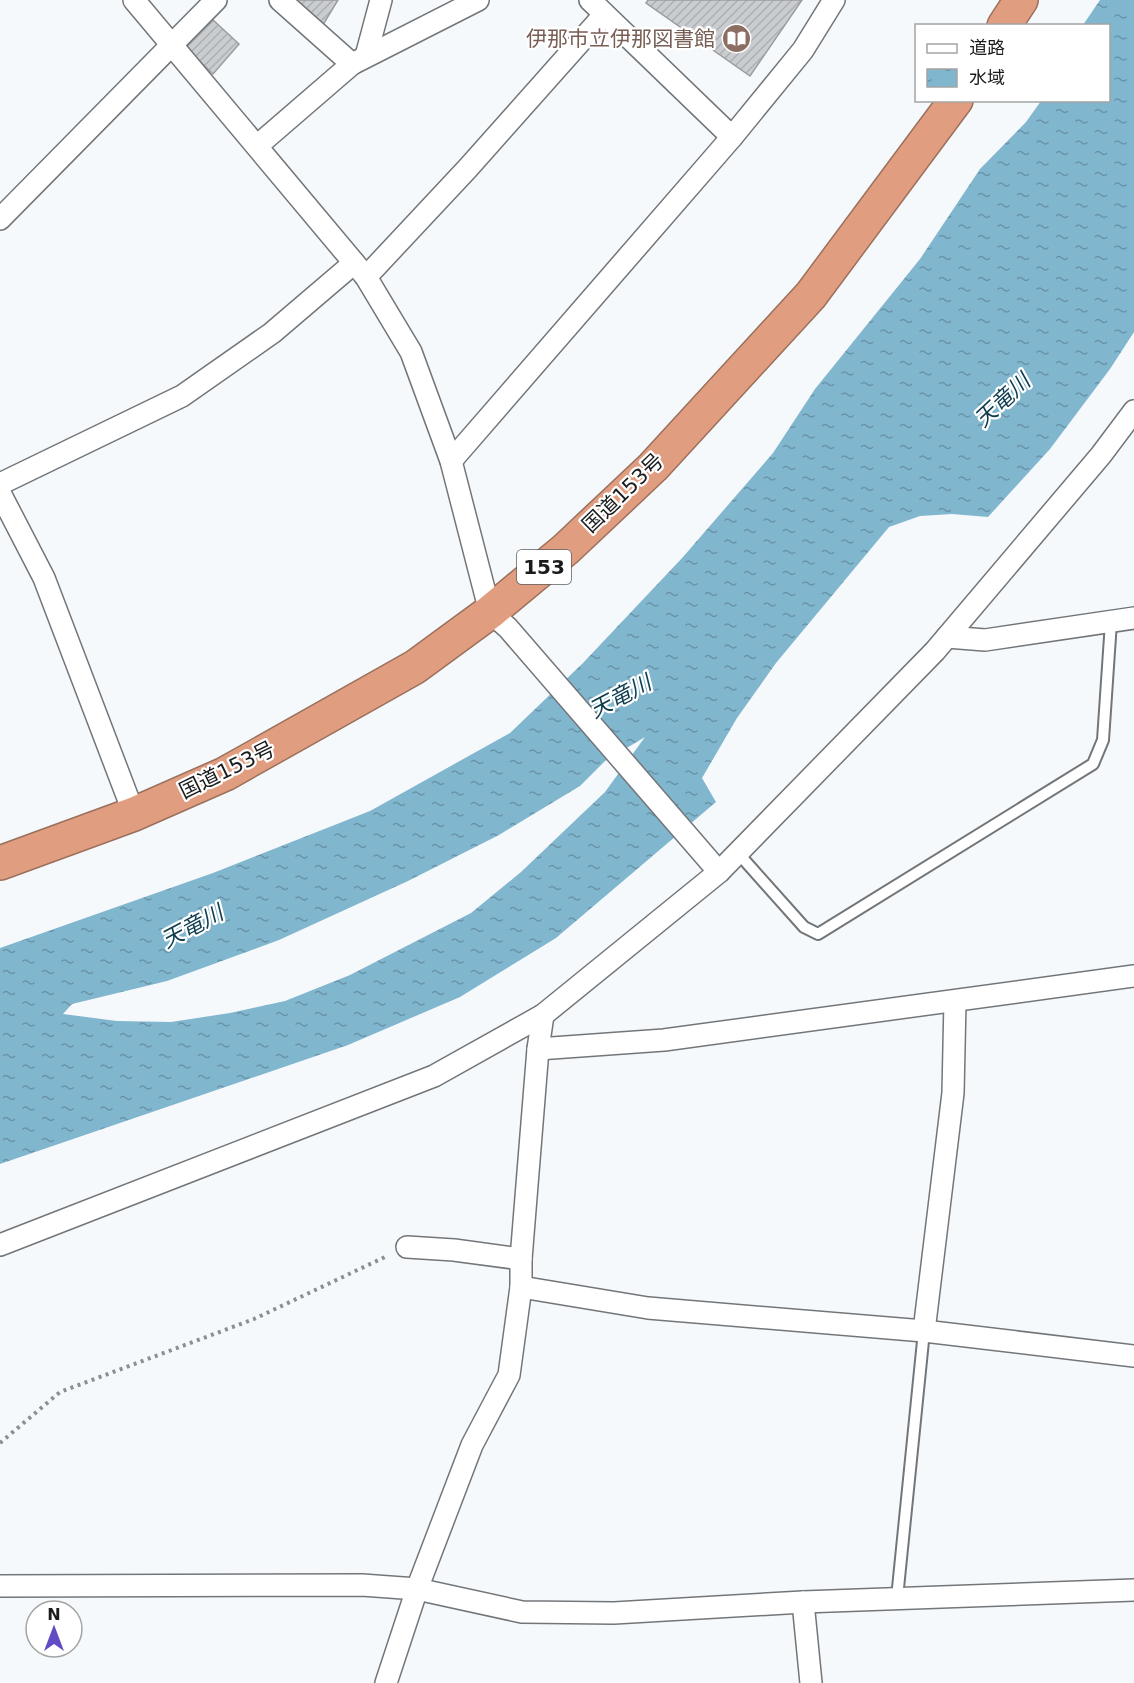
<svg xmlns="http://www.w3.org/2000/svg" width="1134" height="1683" viewBox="0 0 1134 1683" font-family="'DejaVu Sans','Noto Sans JP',sans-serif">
	<defs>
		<pattern id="water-ripples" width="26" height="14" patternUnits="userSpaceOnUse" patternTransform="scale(1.5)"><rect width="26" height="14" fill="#81b6cf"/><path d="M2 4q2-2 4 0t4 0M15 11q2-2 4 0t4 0" fill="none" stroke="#6993a7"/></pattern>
		<pattern id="building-hatch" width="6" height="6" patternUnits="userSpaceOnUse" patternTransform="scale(1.5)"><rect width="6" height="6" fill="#cacdd0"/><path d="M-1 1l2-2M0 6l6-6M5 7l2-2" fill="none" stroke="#adafb2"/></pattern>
	</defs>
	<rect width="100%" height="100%" fill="#f6f9fc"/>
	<path fill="url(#water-ripples)" fill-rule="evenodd" d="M 1100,0 L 1134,0 L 1134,332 L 1110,369 L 1050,449 L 988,517 L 952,514 L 920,516 L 889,527 L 776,663 L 737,718 L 702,778 L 716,802 L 556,938 L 460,997 L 348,1045 L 0,1164 L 0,948 L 213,873 L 370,811 L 510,733 L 583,663 L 683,557 L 773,453 L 815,389 L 920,259 L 980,169 L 1026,122 L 1041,101 L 1108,100 L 1108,26 L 1083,25 ZM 645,737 L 605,792 L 521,872 L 471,913 L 350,975 L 285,1001 L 230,1013 L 171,1022 L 117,1021 L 63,1014 L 72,1004 L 167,981 L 279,940 L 408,881 L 499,835 L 580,786 L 605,761 Z"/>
	<g fill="url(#building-hatch)" stroke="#9a9c9f" stroke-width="1.5">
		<polygon points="291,0 338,0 321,28"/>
		<polygon points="648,0 802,0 750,76 646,3"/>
		<polygon points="212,19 239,44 213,74 185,47"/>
	</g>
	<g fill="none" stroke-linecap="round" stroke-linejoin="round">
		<defs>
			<g id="lane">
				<polyline points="738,853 804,927 818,934 1093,764 1103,740 1111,622"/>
				<polyline points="897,1598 924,1331"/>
			</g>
			<g id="street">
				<polyline points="134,0 366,277 411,352 451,461 490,612 508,628 719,872"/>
				<polyline points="280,0 352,64 478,0"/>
				<polyline points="590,0 732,137"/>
				<polyline points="366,56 381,0"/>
				<polyline points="257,146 352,64"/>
				<polyline points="0,219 216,0"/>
				<polyline points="366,277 468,168 604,15"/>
				<polyline points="451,461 732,137 803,50 834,0"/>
				<polyline points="0,484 182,396 272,333 354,263"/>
				<polyline points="0,493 44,578 134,814"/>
				<polyline points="947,637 985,640 1134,618"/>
				<polyline points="538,1049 664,1040 1134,976"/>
				<polyline points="0,1245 434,1076 543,1015 719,872 935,651 1101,455 1134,411"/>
				<polyline points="407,1247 454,1250 521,1259"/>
				<polyline points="521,1287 648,1308 924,1331 1134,1356"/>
				<polyline points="924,1331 953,1093 955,1001"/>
				<polyline points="0,1586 362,1585 417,1589 522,1612 614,1613 803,1602 1134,1590"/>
				<polyline points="803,1602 811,1683"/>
				<polyline points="386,1683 417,1589 472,1445 509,1375 521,1287 521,1259 538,1049 543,1015"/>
			</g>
			<g id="highway">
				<polyline points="1004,26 1021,0"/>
				<polyline points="0,863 134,814 225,774 415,667 490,612 566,549 653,467 811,295 956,100"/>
			</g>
		</defs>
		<use href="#lane" stroke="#737679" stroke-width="14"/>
		<use href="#street" stroke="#737679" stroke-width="24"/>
		<use href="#highway" stroke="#9b705d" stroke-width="36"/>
		<polyline stroke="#8c8e90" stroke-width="4" stroke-dasharray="3 4.5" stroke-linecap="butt" points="0,1443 60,1392 254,1319 385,1257"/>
		<use href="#lane" stroke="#fff" stroke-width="10"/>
		<use href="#street" stroke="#fff" stroke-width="21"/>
		<use href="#highway" stroke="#e19d80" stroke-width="33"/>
	</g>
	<defs>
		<symbol id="library-disc" viewBox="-11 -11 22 22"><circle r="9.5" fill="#8d6e63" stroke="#fff"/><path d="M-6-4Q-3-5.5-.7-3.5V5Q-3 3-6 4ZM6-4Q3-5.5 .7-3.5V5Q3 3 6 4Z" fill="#fff"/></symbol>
	</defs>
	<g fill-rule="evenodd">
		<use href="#library-disc" x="720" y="22" width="33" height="33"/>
	</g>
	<g text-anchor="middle" stroke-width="4.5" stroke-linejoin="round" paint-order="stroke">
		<rect fill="#fff" stroke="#5f5f60" stroke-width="1.5" x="517" y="550" width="54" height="34" rx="4.5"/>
		<g font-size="20" font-weight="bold" fill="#1a1b1c">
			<text x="544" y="574">153</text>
		</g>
		<g font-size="21" fill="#785e54" stroke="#fff" text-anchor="end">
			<text x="715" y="46">伊那市立伊那図書館</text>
		</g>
		<g font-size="21" fill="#1a1b1c" stroke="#fff">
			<text transform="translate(623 493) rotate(-44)" y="7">国道153号</text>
			<text transform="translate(227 770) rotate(-26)" y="7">国道153号</text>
		</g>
		<g font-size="22" font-style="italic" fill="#0f3d4f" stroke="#fff">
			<text transform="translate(1002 400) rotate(-43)" y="8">天竜川</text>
			<text transform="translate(620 696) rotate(-28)" y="8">天竜川</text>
			<text transform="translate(192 926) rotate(-28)" y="8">天竜川</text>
		</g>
	</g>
	<rect x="915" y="24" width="195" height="78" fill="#ffffff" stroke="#a3a4a4" stroke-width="1.5"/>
	<rect x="927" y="44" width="30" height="9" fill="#ffffff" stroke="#a3a4a4" stroke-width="1.5"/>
	<text x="969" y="54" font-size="18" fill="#1a1b1c">道路</text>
	<rect x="927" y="69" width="30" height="18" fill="url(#water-ripples)" stroke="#a3a4a4" stroke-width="1.5"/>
	<text x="969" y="84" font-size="18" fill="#1a1b1c">水域</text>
	<g transform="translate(54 1629)"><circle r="28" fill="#ffffff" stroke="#a3a4a4" stroke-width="1.5"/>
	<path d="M0-4.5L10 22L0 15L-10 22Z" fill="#624bc3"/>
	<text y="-9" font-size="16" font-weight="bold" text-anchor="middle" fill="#1a1b1c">N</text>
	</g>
</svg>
